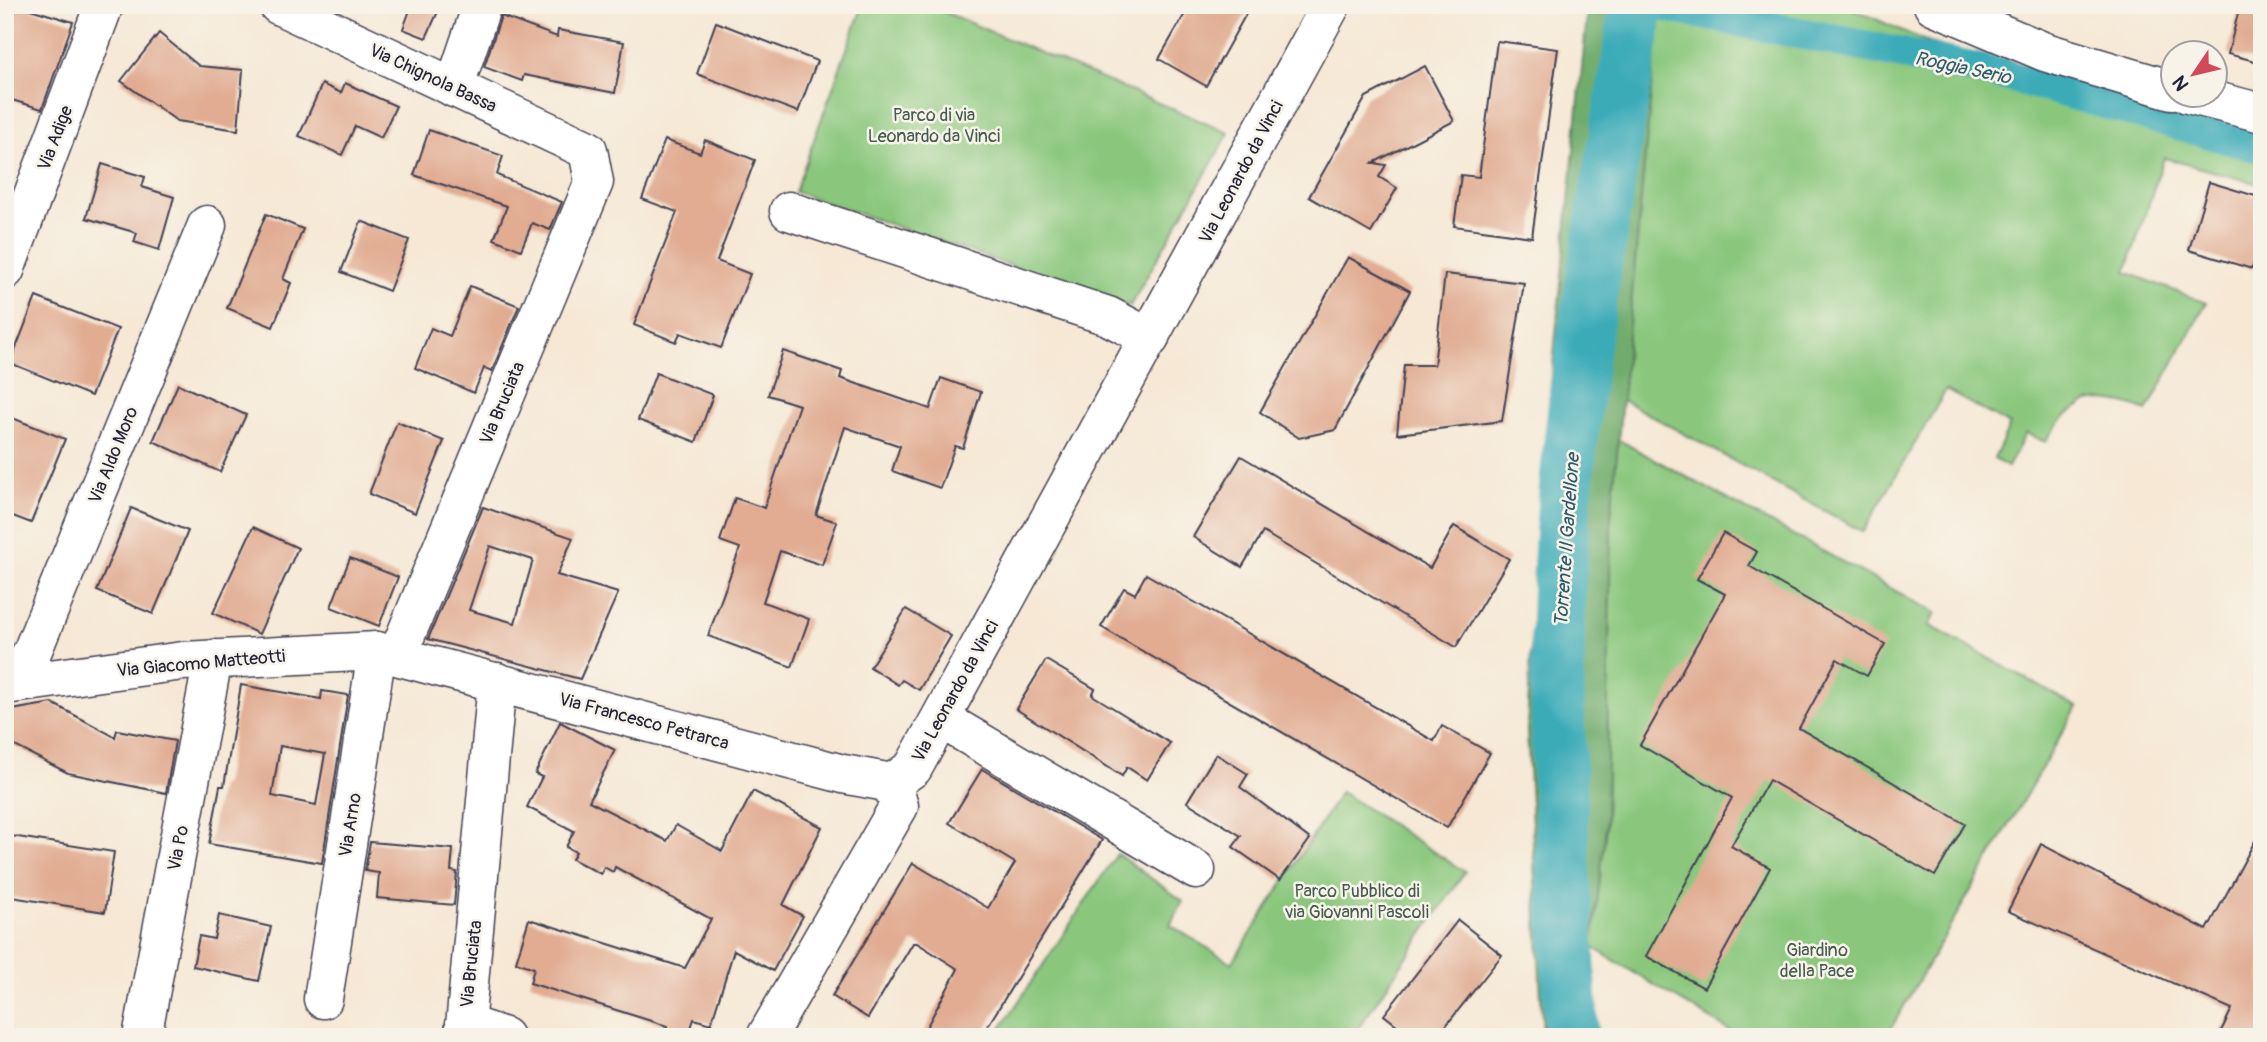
<svg xmlns="http://www.w3.org/2000/svg" width="2267" height="1042" viewBox="0 0 2267 1042" font-family="Pangolin,sans-serif">
	<rect width="100%" height="100%" fill="#f7f3e8"/>
	<filter id="ink" filterUnits="userSpaceOnUse"><feTurbulence type="fractalNoise" baseFrequency=".0143" numOctaves="2"/><feDisplacementMap in="SourceGraphic" scale="14" xChannelSelector="R" yChannelSelector="G"/><feConvolveMatrix kernelMatrix="1 2 1 2 8 2 1 2 1" color-interpolation-filters="sRGB"/></filter>
	<filter id="wash" filterUnits="userSpaceOnUse"><feTurbulence type="fractalNoise" baseFrequency=".00686" numOctaves="4" result="noise"/><feDisplacementMap in="SourceGraphic" scale="28" xChannelSelector="R" yChannelSelector="G"/><feGaussianBlur stdDeviation="1.57" result="paint"/><feColorMatrix in="noise" values="0 0 0 0 0 0 0 0 0 0 0 0 0 0 0 0 0 1.4 0 .05"/><feComposite in="paint" operator="in"/></filter>
	<g filter="url(#wash)">
		<rect width="100%" height="100%" fill="#f6e8d5"/>
		<g fill="#8ac77d" stroke="#56745c" stroke-width="2">
			<polygon points="863,5 928,5 1229,133 1130,306 795,192"/>
			<path d="M 1550,5 L 1844,5 L 1930,43 L 2262,140 L 2262,185 L 2164,158 L 2126,272 L 2206,303 L 2147,411 C 2098,391 2074,397 2045,442 L 2026,433 L 2008,467 L 1994,459 L 2010,425 L 1946,390 L 1863,532 L 1593,384 L 1620,25 Z"/>
			<polygon points="1617,439 1936,613 1929,625 2077,707 1886,1037 1740,1037 1592,947 1606,826 1611,517"/>
			<polygon points="1341,792 1465,872 1352,1037 995,1037 1117,854 1183,901 1170,925 1232,963"/>
		</g>
		<polygon fill="#6fac6c" stroke="#486754" stroke-width="2" points="1588,5 1663,5 1653,72 1611,517 1606,826 1592,947 1597,1037 1543,1037 1527,729 1537,528"/>
		<g fill="none" stroke-linecap="round" stroke-linejoin="round">
			<polyline stroke="#3babb8" stroke-width="32" points="1660,5 2002,74 2262,148"/>
			<path stroke="#3babb8" stroke-width="54" d="M 1572,1037 C 1564,858 1548,676 1565,497 C 1580,333 1612,169 1637,5"/>
		</g>
		<g id="blocks">
			<g fill="#e1ac92" fill-rule="evenodd">
				<polygon points="17,5 73,22 42,109 5,98 5,42"/>
				<polygon points="412,5 441,5 426,38 403,29"/>
				<polygon points="1190,5 1251,5 1206,86 1159,59"/>
				<polygon points="2240,5 2262,5 2262,63 2228,54"/>
				<polygon points="501,16 557,37 558,30 624,42 615,93 524,75 522,81 484,67"/>
				<polygon points="716,22 817,61 798,112 697,74"/>
				<polygon points="159,33 199,66 243,70 238,130 177,121 121,81"/>
				<polygon points="1497,41 1558,49 1532,237 1454,226 1461,175 1479,177"/>
				<polygon points="1425,66 1454,121 1373,163 1386,165 1379,177 1397,188 1371,233 1309,197 1366,97"/>
				<polygon points="345,83 396,106 381,138 355,126 342,155 299,136 322,84 341,93"/>
				<polygon points="429,130 503,156 497,175 562,202 550,230 532,223 521,250 494,239 507,206 414,175"/>
				<polygon points="665,140 700,153 705,140 755,160 717,261 750,274 721,348 680,333 676,342 634,325 677,212 642,199"/>
				<polygon points="102,164 145,177 142,187 174,197 159,250 134,242 137,233 86,218"/>
				<polygon points="2209,182 2262,198 2262,234 2252,269 2189,250"/>
				<polygon points="266,214 303,229 283,279 291,283 273,327 227,308"/>
				<polygon points="361,221 409,240 389,291 341,272"/>
				<polygon points="1348,257 1410,291 1335,430 1299,438 1260,412"/>
				<polygon points="1445,274 1524,283 1502,421 1397,434 1404,365 1434,365"/>
				<polygon points="470,286 519,306 492,371 484,368 474,393 415,368 431,328 450,336"/>
				<polygon points="36,297 118,329 91,396 10,363"/>
				<polygon points="783,351 842,371 840,378 930,409 941,378 981,392 963,448 955,446 940,488 892,471 900,446 845,427 816,515 837,522 822,565 780,551 763,602 809,619 792,667 708,636 740,548 720,541 735,498 764,508 799,405 768,395"/>
				<polygon points="656,373 713,395 696,442 638,420"/>
				<polygon points="178,384 246,415 220,472 153,441"/>
				<polygon points="5,415 65,439 31,523 5,513"/>
				<polygon points="397,422 444,441 415,513 369,494"/>
				<polygon points="1241,456 1430,568 1454,526 1509,559 1456,647 1263,532 1242,567 1193,537"/>
				<path d="M 483,507 L 573,538 L 557,575 L 618,593 L 580,679 L 428,639 ZM 490,546 L 533,560 L 515,623 L 469,610 Z"/>
				<polygon points="131,508 188,531 153,614 97,591"/>
				<polygon points="253,527 298,548 259,634 213,613"/>
				<polygon points="1723,533 1757,552 1749,566 1885,644 1867,676 1837,659 1799,728 1965,824 1935,876 1769,780 1731,846 1770,868 1704,988 1646,956 1732,798 1640,745 1725,594 1697,579"/>
				<polygon points="350,558 398,577 379,626 331,607"/>
				<polygon points="1146,574 1434,741 1442,726 1490,753 1447,828 1101,627 1124,588 1135,594"/>
				<polygon points="906,609 951,636 919,690 902,680 898,685 870,667"/>
				<polygon points="1046,660 1095,689 1092,695 1170,743 1147,780 1127,767 1122,776 1016,709"/>
				<path d="M 241,685 L 321,699 L 322,691 L 348,695 L 322,863 L 209,844 L 220,786 L 224,786 ZM 280,746 L 325,754 L 316,805 L 272,796 Z"/>
				<polygon points="52,703 115,737 117,730 175,741 166,793 68,773 5,741 5,723 12,710"/>
				<polygon points="560,722 615,750 589,801 667,841 676,825 722,851 753,791 822,827 783,905 803,916 773,971 734,950 711,1024 694,1019 688,1037 665,1033 667,1026 530,983 534,968 516,962 529,919 685,968 711,919 615,867 613,872 604,867 601,874 572,859 576,852 566,847 574,831 527,807 542,777 535,774"/>
				<polygon points="1216,754 1248,774 1240,787 1310,839 1280,880 1233,847 1241,836 1187,802"/>
				<polygon points="982,769 1102,840 981,1037 921,1037 958,969 917,943 913,943 868,1018 832,996 913,863 988,908 1015,863 949,823"/>
				<polygon points="2262,828 2262,1037 2218,1037 2232,1009 2008,911 2041,844 2207,930"/>
				<polygon points="5,835 114,852 105,912 5,896"/>
				<polygon points="370,842 453,849 451,871 457,872 454,905 377,898 379,873 365,871"/>
				<polygon points="219,915 271,927 259,981 193,966 199,936 214,939"/>
				<polygon points="1458,920 1502,955 1437,1037 1412,1037 1384,1015"/>
			</g>
		</g>
	</g>
	<g filter="url(#ink)">
		<use href="#blocks" fill-opacity="0" stroke="#424052" stroke-width="2"/>
		<g fill="none" stroke-linecap="round" stroke-linejoin="round">
			<defs>
				<g id="minor">
					<polyline points="278,5 588,150 594,182 398,654"/>
					<polyline points="1933,5 2045,52 2172,90"/>
					<polyline points="454,88 482,5"/>
					<polyline points="2188,94 2262,113"/>
					<polyline points="789,211 1108,316 1150,338"/>
					<polyline points="5,270 104,5"/>
					<polyline points="15,683 32,652 207,225"/>
					<polyline points="5,685 183,661 377,651 843,774 892,783"/>
					<polyline points="941,719 1196,870"/>
					<polyline points="892,783 913,768 1331,5"/>
					<polyline points="323,999 377,651"/>
					<polyline points="465,1024 504,1037"/>
					<polyline points="142,1037 213,659"/>
					<polyline points="464,1037 497,682"/>
					<polyline points="766,1037 899,806 892,783"/>
				</g>
			</defs>
			<use href="#minor" stroke="#424052" stroke-width="41"/>
			<use href="#minor" stroke="#fff" stroke-width="38"/>
		</g>
	</g>
	<g text-anchor="middle" stroke-width="5" stroke-linejoin="round" paint-order="stroke">
		<g font-size="18" fill="#22223b" stroke="#f7f3e8">
			<text transform="translate(433 78) rotate(25)" y="6">Via Chignola Bassa</text>
			<text transform="translate(55 138) rotate(-69)" y="6">Via Adige</text>
			<text transform="translate(1241 172) rotate(-62)" y="6">Via Leonardo da Vinci</text>
			<text transform="translate(502 403) rotate(-67)" y="6">Via Bruciata</text>
			<text transform="translate(113 455) rotate(-68)" y="6">Via Aldo Moro</text>
			<text transform="translate(201 663) rotate(-5)" y="6">Via Giacomo Matteotti</text>
			<text transform="translate(955 691) rotate(-61)" y="6">Via Leonardo da Vinci</text>
			<text transform="translate(644 721) rotate(15)" y="6">Via Francesco Petrarca</text>
			<text transform="translate(350 825) rotate(-81)" y="6">Via Arno</text>
			<text transform="translate(178 848) rotate(-79)" y="6">Via Po</text>
			<text transform="translate(471 964) rotate(-84)" y="6">Via Bruciata</text>
		</g>
		<g font-size="18" fill="#465c52" stroke="#f7f3e8">
			<text x="934" y="121">Parco di via<tspan x="934" dy="21">Leonardo da Vinci</tspan></text>
			<text x="1357" y="897">Parco Pubblico di<tspan x="1357" dy="21">via Giovanni Pascoli</tspan></text>
			<text x="1817" y="956">Giardino<tspan x="1817" dy="21">della Pace</tspan></text>
		</g>
		<g font-size="19" font-style="italic" fill="#2c596d" stroke="#f7f3e8">
			<text transform="translate(1963 67) rotate(12)" y="7">Roggia Serio</text>
			<text transform="translate(1566 540) rotate(-86)" y="7">Torrente Il Gardellone</text>
		</g>
	</g>
	<rect width="2267" height="1042" fill="none" stroke="#f7f3e8" stroke-width="28"/>
	<g transform="translate(2194 74) rotate(235)"><circle r="33" fill="#f7f3e8" stroke="#a29fa3" stroke-width="2"/>
	<path d="M0-5L12 26L0 18L-12 26Z" fill="#d1495b"/>
	<text y="-10" font-size="19" font-weight="bold" text-anchor="middle" fill="#22223b">N</text>
	</g>
</svg>
